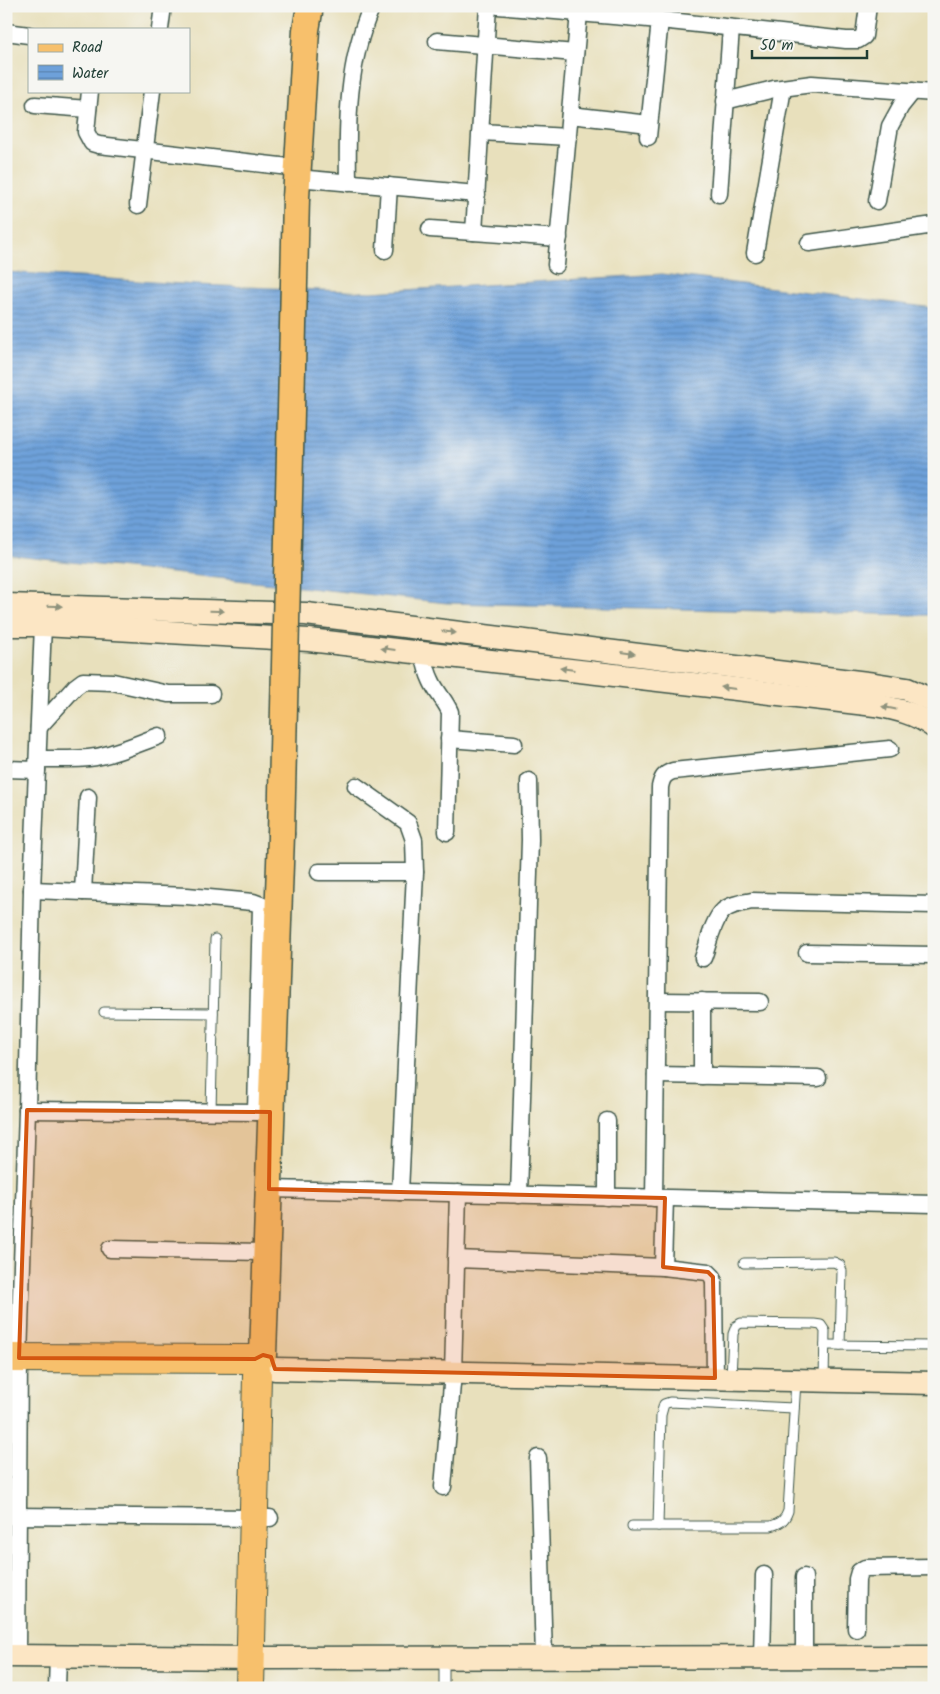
<svg xmlns="http://www.w3.org/2000/svg" width="940" height="1694" viewBox="0 0 940 1694" font-family="Kalam,sans-serif">
	<defs>
		<pattern id="water-rules" width="6" height="5" patternUnits="userSpaceOnUse" patternTransform="scale(1.25)"><rect width="6" height="5" fill="#6ea1da"/><path d="M0 2.5h6" fill="none" stroke="#5a84b2"/></pattern>
	</defs>
	<rect width="100%" height="100%" fill="#f6f6f2"/>
	<filter id="ink" filterUnits="userSpaceOnUse"><feTurbulence type="fractalNoise" baseFrequency=".02" numOctaves="2"/><feDisplacementMap in="SourceGraphic" scale="10" xChannelSelector="R" yChannelSelector="G"/><feConvolveMatrix kernelMatrix="1 2 1 2 8 2 1 2 1" color-interpolation-filters="sRGB"/></filter>
	<filter id="wash" filterUnits="userSpaceOnUse"><feTurbulence type="fractalNoise" baseFrequency=".0096" numOctaves="4" result="noise"/><feDisplacementMap in="SourceGraphic" scale="20" xChannelSelector="R" yChannelSelector="G"/><feGaussianBlur stdDeviation="1.12" result="paint"/><feColorMatrix in="noise" values="0 0 0 0 0 0 0 0 0 0 0 0 0 0 0 0 0 1.4 0 .05"/><feComposite in="paint" operator="in"/></filter>
	<g filter="url(#wash)">
		<rect width="100%" height="100%" fill="#e8e0bc"/>
		<polygon fill="url(#water-rules)" stroke="#466f87" points="6,272 197,285 371,292 662,274 934,308 934,615 917,615 447,603 6,555"/>
	</g>
	<g filter="url(#ink)">
		<g fill="none" stroke-linecap="round" stroke-linejoin="round">
			<defs>
				<g id="lane">
					<polyline points="104,1012 213,1013"/>
					<polyline points="211,1111 215,939"/>
					<polyline points="744,1263 834,1262 840,1265 842,1271 840,1345"/>
					<polyline points="825,1345 934,1346"/>
					<polyline points="731,1378 733,1334 736,1326 741,1323 814,1324 821,1325 825,1331 824,1380"/>
					<path d="M 632,1526 L 771,1526 C 781,1523 785,1520 788,1511 L 796,1381"/>
					<polyline points="658,1526 661,1415 664,1404 670,1402 794,1408"/>
					<polyline points="444,1688 444,1658"/>
				</g>
				<g id="street">
					<polyline points="498,6 660,20 846,40 858,40 864,36 868,6"/>
					<polyline points="160,29 163,6"/>
					<polyline points="6,32 29,35"/>
					<polyline points="437,41 575,53"/>
					<polyline points="90,91 86,132 92,143 99,145 298,168"/>
					<polyline points="725,101 774,89 812,84 934,93"/>
					<polyline points="35,105 88,109"/>
					<polyline points="570,115 649,124"/>
					<polyline points="481,132 568,137"/>
					<polyline points="648,137 660,20"/>
					<polyline points="297,178 477,194"/>
					<path d="M 348,183 C 347,123 347,62 372,6"/>
					<polyline points="719,194 731,28"/>
					<polyline points="877,201 890,126 901,106 913,91"/>
					<polyline points="138,205 152,91"/>
					<polyline points="430,229 559,238"/>
					<polyline points="474,232 488,6"/>
					<polyline points="809,243 934,225"/>
					<polyline points="385,250 389,186"/>
					<polyline points="755,253 783,88"/>
					<polyline points="556,265 579,13"/>
					<path d="M 423,653 C 425,663 427,672 431,680 C 436,692 445,700 450,712 L 447,832"/>
					<polyline points="39,727 75,687 83,681 113,682 168,694 211,694"/>
					<polyline points="449,739 514,744"/>
					<path d="M 38,759 C 57,759 77,760 96,757 C 118,753 139,743 159,736"/>
					<polyline points="6,769 37,770"/>
					<polyline points="356,786 408,823 414,840 415,872 400,1192"/>
					<polyline points="319,872 415,872"/>
					<polyline points="32,890 187,896 253,902 261,905 256,1112"/>
					<polyline points="83,892 88,797"/>
					<polyline points="807,953 934,955"/>
					<path d="M 703,958 C 708,945 713,920 723,911 C 730,904 743,903 752,901 L 934,905"/>
					<polyline points="657,1001 760,1002"/>
					<polyline points="702,1001 702,1076"/>
					<polyline points="656,1075 818,1078"/>
					<polyline points="27,1110 265,1112"/>
					<polyline points="269,1189 934,1204"/>
					<polyline points="519,1195 530,840 529,781"/>
					<polyline points="607,1197 607,1121"/>
					<path d="M 654,1198 L 660,787 C 662,778 664,774 673,771 L 890,749"/>
					<polyline points="110,1249 266,1252"/>
					<polyline points="456,1259 663,1267 708,1272 713,1277 714,1283 715,1378"/>
					<polyline points="663,1267 665,1198"/>
					<polyline points="538,1458 544,1657"/>
					<polyline points="443,1487 453,1373 458,1193"/>
					<polyline points="8,1516 270,1518"/>
					<polyline points="856,1629 857,1579 859,1572 865,1568 934,1567"/>
					<polyline points="17,1656 19,1358 27,1110 32,890 43,625"/>
					<polyline points="762,1657 764,1575"/>
					<polyline points="804,1657 804,1577"/>
					<polyline points="57,1688 58,1656"/>
				</g>
				<g id="secondary">
					<polyline points="6,605 306,614 875,684 907,689 934,701"/>
					<path d="M 6,625 L 43,625 L 309,640 L 875,705 C 896,709 916,713 934,727"/>
					<polyline points="275,1369 934,1383"/>
					<polyline points="6,1656 264,1658 934,1657"/>
				</g>
				<g id="primary">
					<polyline points="296,198 306,30 310,6"/>
					<polyline points="263,1355 281,835"/>
				</g>
				<g id="highway">
					<polyline points="6,1358 255,1359"/>
					<polyline points="250,1688 257,1375"/>
				</g>
			</defs>
			<use href="#lane" stroke="#3d5548" stroke-width="11"/>
			<use href="#street" stroke="#3d5548" stroke-width="19"/>
			<use href="#secondary" stroke="#3d5548" stroke-width="25"/>
			<use href="#primary" stroke="#3d5548" stroke-width="29"/>
			<use href="#highway" stroke="#3d5548" stroke-width="30"/>
			<use href="#lane" stroke="#fff" stroke-width="9"/>
			<use href="#street" stroke="#fff" stroke-width="16"/>
			<use href="#secondary" stroke="#fce6c4" stroke-width="22"/>
			<use href="#primary" stroke="#f7c06c" stroke-width="26"/>
			<use href="#highway" stroke="#f7c06c" stroke-width="28"/>
			<defs>
				<polyline id="primary-bridge" points="281,835 296,198"/>
			</defs>
			<use href="#primary-bridge" stroke="#3d5548" stroke-width="29" stroke-linecap="butt"/>
			<use href="#primary-bridge" stroke="#f7c06c" stroke-width="26"/>
		</g>
		<defs><path id="oneway-solid" d="M-6-.8H1V-3.2L6.5 0L1 3.2V.8H-6Z" transform="scale(1.25)"/></defs>
		<g fill="#8e927c">
			<use href="#oneway-solid" transform="translate(55 606) rotate(2)"/>
			<use href="#oneway-solid" transform="translate(217 611) rotate(2)"/>
			<use href="#oneway-solid" transform="translate(449 632) rotate(7)"/>
			<use href="#oneway-solid" transform="translate(388 649) rotate(-173)"/>
			<use href="#oneway-solid" transform="translate(628 653) rotate(7)"/>
			<use href="#oneway-solid" transform="translate(567 669) rotate(-173)"/>
			<use href="#oneway-solid" transform="translate(728 688) rotate(-173)"/>
			<use href="#oneway-solid" transform="translate(889 708) rotate(-168)"/>
		</g>
	</g>
	<path fill="#d45610" fill-opacity="0.2" stroke="#d45610" stroke-width="4" stroke-linejoin="round" d="M 27,1110 L 270,1112 L 269,1189 L 665,1198 L 663,1267 L 708,1272 L 713,1277 L 715,1378 L 275,1369 L 271,1357 L 263,1355 L 255,1359 L 19,1358 Z"/>
	<rect width="940" height="1694" fill="none" stroke="#f6f6f2" stroke-width="25"/>
	<rect x="28" y="28" width="162" height="65" fill="#f6f6f2" stroke="#a0aca6"/>
	<rect x="38" y="44" width="25" height="8" fill="#f7c06c" stroke="#a0aca6"/>
	<text x="72" y="52" font-size="15" fill="#1f3d34">Road</text>
	<rect x="38" y="65" width="25" height="15" fill="url(#water-rules)" stroke="#a0aca6"/>
	<text x="72" y="78" font-size="15" fill="#1f3d34">Water</text>
	<path d="M752 50v8h115v-8" fill="none" stroke="#1f3d34" stroke-width="2.5"/>
	<text x="760" y="50" font-size="15" fill="#1f3d34" stroke="#f6f6f2" stroke-width="4" paint-order="stroke">50 m</text>
</svg>
